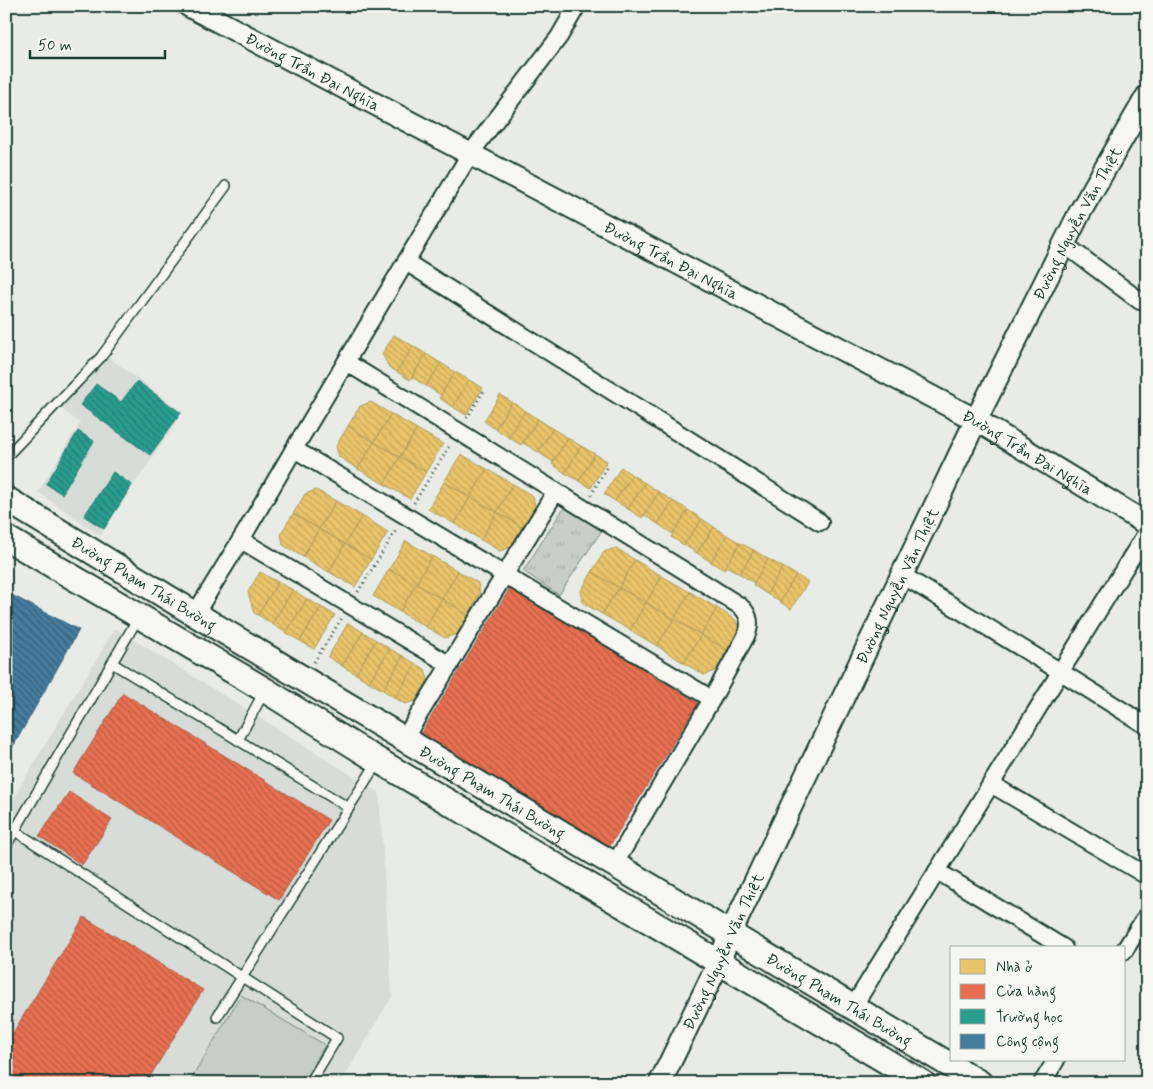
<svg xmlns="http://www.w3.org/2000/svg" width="1153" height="1089" viewBox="0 0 1153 1089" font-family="Mynerve,sans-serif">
	<defs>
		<pattern id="grass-tufts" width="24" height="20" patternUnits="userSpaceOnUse" patternTransform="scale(1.25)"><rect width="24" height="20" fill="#c7cec9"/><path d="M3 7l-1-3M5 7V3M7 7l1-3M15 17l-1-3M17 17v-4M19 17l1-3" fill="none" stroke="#aab2ad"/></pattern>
		<pattern id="homes-back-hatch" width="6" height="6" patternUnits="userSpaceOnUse" patternTransform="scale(1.25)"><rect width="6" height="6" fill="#e9c46a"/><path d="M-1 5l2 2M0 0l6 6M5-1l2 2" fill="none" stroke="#c7a95c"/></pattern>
		<pattern id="shops-back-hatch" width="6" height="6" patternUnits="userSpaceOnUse" patternTransform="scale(1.25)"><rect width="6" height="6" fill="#e76f51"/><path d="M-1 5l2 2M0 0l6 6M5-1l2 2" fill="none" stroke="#bb5c44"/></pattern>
		<pattern id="schools-back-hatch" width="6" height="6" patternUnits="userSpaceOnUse" patternTransform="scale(1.25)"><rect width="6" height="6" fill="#2a9d8f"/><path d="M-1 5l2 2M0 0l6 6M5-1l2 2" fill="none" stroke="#238176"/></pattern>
		<pattern id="public-back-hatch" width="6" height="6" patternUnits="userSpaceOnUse" patternTransform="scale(1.25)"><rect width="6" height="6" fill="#457b9d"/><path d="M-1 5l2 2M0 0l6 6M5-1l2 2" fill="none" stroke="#36617a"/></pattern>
	</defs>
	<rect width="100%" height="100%" fill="#e9ebe7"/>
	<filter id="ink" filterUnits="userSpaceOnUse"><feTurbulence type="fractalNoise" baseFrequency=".02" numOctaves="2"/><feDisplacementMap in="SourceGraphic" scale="10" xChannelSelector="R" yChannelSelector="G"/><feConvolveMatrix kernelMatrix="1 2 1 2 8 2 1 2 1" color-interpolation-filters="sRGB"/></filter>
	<g filter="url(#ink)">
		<g fill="#d8dcd8">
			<polygon points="107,356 183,412 100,536 38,492 80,423 60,408"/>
			<polygon points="115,628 379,792 392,996 341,1083 6,1083 6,810"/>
		</g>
		<polygon fill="url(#grass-tufts)" stroke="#73867e" points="567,503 604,527 559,595 523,571"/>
		<polygon fill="#c7cec9" stroke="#73867e" points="241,995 325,1045 303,1083 189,1083"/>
		<g fill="url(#homes-back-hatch)" stroke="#ac9c5a">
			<polygon points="394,335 413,346 397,372 389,367 382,354"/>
			<polygon points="413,346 426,354 410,380 397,372"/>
			<polygon points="426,354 441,363 426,386 412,377"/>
			<polygon points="441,363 455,372 441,395 426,386"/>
			<polygon points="455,372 469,380 453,407 439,398"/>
			<polygon points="469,380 483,388 466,415 453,407"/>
			<polygon points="500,395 512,402 495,429 484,421"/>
			<polygon points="371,402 391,414 374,442 348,426 360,406"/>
			<polygon points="512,402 525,411 508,437 495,429"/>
			<polygon points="525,411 538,419 521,445 508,437"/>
			<polygon points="391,414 417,429 400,457 374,442"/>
			<polygon points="538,419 553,429 538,452 523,443"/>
			<polygon points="348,426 374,442 358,469 339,457 336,446"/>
			<polygon points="417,429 443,444 426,472 400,457"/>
			<polygon points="553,429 568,438 553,462 538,452"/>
			<polygon points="568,438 581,446 565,473 552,464"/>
			<polygon points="374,442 400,457 384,484 358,469"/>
			<polygon points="581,446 595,454 579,481 565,473"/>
			<polygon points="461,454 487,469 470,497 444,482"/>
			<polygon points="595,454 607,461 591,488 579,481"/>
			<polygon points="400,457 426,472 410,499 384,484"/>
			<polygon points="621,467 632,475 615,501 604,494"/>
			<polygon points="487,469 513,484 497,512 470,497"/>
			<polygon points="632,475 645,483 628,509 615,501"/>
			<polygon points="444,482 470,497 455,524 428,509"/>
			<polygon points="645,483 659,492 642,518 628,509"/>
			<polygon points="513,484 533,496 535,507 523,528 497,512"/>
			<polygon points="316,490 336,501 319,529 293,514 305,494"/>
			<polygon points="659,492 673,501 658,524 644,515"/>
			<polygon points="470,497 497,512 481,540 455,524"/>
			<polygon points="336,501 362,516 345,544 319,529"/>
			<polygon points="673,501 688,510 673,534 658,524"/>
			<polygon points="688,510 702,519 684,545 671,537"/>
			<polygon points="497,512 523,528 511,547 500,551 481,540"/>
			<polygon points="293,514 319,529 303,557 283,545 281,533"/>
			<polygon points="362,516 388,532 371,560 345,544"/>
			<polygon points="702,519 714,527 697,553 684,545"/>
			<polygon points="714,527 727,535 711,562 697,553"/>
			<polygon points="319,529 345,544 329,572 303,557"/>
			<polygon points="727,535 740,543 724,570 711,562"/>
			<polygon points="406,541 432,556 416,584 389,569"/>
			<polygon points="740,543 754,550 740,574 726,566"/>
			<polygon points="345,544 371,560 355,587 329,572"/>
			<polygon points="616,548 635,560 619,588 592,572 604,552"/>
			<polygon points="754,550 768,559 754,583 740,574"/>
			<polygon points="432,556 458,571 442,599 416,584"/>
			<polygon points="768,559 783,567 767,594 753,585"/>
			<polygon points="635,560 662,576 646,603 619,588"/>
			<polygon points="783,567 796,575 780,602 767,594"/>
			<polygon points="389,569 416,584 400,612 373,596"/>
			<polygon points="458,571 478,583 480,594 468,615 442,599"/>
			<polygon points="260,572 278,582 258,615 254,613 248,592"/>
			<polygon points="592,572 619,588 602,614 583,603 581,591"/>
			<polygon points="796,575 808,582 791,609 780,602"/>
			<polygon points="662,576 690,592 674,619 646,603"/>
			<polygon points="278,582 293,590 272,624 258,615"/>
			<polygon points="416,584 442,599 426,627 400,612"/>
			<polygon points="619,588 646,603 630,630 602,614"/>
			<polygon points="293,590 307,599 286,633 272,624"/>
			<polygon points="690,592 717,608 701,635 674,619"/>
			<polygon points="307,599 321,607 300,641 286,633"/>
			<polygon points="442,599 468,615 457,634 445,638 426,627"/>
			<polygon points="646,603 674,619 657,646 630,630"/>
			<polygon points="321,607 335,615 314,649 300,641"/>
			<polygon points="717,608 736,620 739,631 727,650 701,635"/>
			<polygon points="674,619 701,635 684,663 657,646"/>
			<polygon points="348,623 363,632 342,666 328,657"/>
			<polygon points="363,632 376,640 356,674 342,666"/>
			<polygon points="701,635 727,650 715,671 704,675 684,663"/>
			<polygon points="376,640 390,649 369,682 356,674"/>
			<polygon points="390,649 403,656 383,690 369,682"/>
			<polygon points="403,656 416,664 395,698 383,690"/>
			<polygon points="416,664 425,669 428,680 415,701 405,704 395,698"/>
		</g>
		<g fill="url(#shops-back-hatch)" stroke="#ab6048">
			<polygon points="510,588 698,703 606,852 418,738"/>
			<polygon points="123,693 329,820 279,900 73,773"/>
			<polygon points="69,792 112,820 82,865 39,836"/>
			<polygon points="84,917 203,990 146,1083 6,1083 6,1044"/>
		</g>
		<g fill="url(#schools-back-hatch)" stroke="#278074">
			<polygon points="137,381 181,413 150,455 80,405 96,384 121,402"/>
			<polygon points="78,431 94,441 62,494 46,484"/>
			<polygon points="113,472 132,485 104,529 84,516"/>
		</g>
		<polygon fill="url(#public-back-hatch)" stroke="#3a687e" points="6,592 79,630 6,759"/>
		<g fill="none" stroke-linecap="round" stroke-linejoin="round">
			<defs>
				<g id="service">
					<polyline points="6,457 101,357 226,186"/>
					<polyline points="112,663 349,808"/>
					<polyline points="238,740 265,690"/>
					<polyline points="15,831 337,1038 310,1083"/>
					<polyline points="6,846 138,618"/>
					<polyline points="217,1017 378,761"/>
				</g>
				<g id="minor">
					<polyline points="1064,244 1140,301"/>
					<polyline points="406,262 820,522"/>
					<path d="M 346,362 L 688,573 L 740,606 C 750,614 751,625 746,636 L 712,699 L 614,865"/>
					<polyline points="294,449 712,699"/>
					<polyline points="241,540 450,665"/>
					<polyline points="902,575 1061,672 1147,726"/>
					<polyline points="195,614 245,533 294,449 470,154 559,37 577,6"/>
					<polyline points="404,739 556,491"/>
					<polyline points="991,784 1147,876"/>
					<polyline points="937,871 1064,948"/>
					<polyline points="1124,951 1147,915"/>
					<polyline points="853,1007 1147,532"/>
					<polyline points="1042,1083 1056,1060"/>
				</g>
				<g id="tertiary">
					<path id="s1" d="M 189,6 L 976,420 L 1147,524"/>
					<path id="s2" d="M 660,1083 L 719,962 L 730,934 L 976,420 L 1080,212 L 1147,96"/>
				</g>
				<g id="secondary">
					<path id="s3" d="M 6,499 L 195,614 L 980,1083"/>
					<polyline points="6,538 265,690 369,755 923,1083"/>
				</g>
			</defs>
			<use href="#service" stroke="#1f3d34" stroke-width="12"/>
			<use href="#minor" stroke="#1f3d34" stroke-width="20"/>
			<use href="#tertiary" stroke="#1f3d34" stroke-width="25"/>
			<use href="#secondary" stroke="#1f3d34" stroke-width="28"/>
			<g stroke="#1f3d34" stroke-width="3" stroke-dasharray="1 4" stroke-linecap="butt">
				<polyline points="467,418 485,389"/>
				<polyline points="591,495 608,465"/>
				<polyline points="414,503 450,445"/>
				<polyline points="358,592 397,529"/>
				<polyline points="314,662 342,618"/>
			</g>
			<use href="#service" stroke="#f6f6f2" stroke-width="9"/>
			<use href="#minor" stroke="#f6f6f2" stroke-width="16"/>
			<use href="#tertiary" stroke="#f6f6f2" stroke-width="21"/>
			<use href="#secondary" stroke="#f6f6f2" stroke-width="24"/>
		</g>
	</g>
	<g text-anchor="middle" stroke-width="5" stroke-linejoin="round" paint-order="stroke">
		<g font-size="16" fill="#1f3d34" stroke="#f6f6f2">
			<text dy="6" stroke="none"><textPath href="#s1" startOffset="140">Đường Trần Đại Nghĩa</textPath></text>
			<text dy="6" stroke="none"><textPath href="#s2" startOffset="956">Đường Nguyễn Văn Thiệt</textPath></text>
			<text dy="6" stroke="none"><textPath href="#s1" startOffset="545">Đường Trần Đại Nghĩa</textPath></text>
			<text dy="6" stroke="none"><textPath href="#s1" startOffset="950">Đường Trần Đại Nghĩa</textPath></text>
			<text dy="6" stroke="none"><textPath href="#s3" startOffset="162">Đường Phạm Thái Bường</textPath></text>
			<text dy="6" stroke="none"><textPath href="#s2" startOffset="551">Đường Nguyễn Văn Thiệt</textPath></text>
			<text dy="6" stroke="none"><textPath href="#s3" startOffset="568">Đường Phạm Thái Bường</textPath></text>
			<text dy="6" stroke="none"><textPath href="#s2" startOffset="146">Đường Nguyễn Văn Thiệt</textPath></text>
			<text dy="6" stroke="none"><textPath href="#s3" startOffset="972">Đường Phạm Thái Bường</textPath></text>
		</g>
	</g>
	<rect width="1153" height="1089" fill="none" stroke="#f6f6f2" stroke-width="25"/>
	<rect x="12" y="12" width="1128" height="1064" fill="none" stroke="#1f3d34" stroke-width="2" filter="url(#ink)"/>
	<rect x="950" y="946" width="175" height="115" fill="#f6f6f2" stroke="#a0aca6"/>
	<rect x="960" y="959" width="25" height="15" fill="#e9c46a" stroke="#a0aca6"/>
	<text x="996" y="972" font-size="15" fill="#1f3d34">Nhà ở</text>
	<rect x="960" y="984" width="25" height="15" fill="#e76f51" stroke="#a0aca6"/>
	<text x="996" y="996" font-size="15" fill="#1f3d34">Cửa hàng</text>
	<rect x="960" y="1009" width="25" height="15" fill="#2a9d8f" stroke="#a0aca6"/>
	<text x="996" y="1022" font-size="15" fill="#1f3d34">Trường học</text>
	<rect x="960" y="1034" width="25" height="15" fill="#457b9d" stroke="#a0aca6"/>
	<text x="996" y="1046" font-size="15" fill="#1f3d34">Công cộng</text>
	<path d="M30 50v8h135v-8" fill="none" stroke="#1f3d34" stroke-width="2.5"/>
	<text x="38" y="50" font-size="15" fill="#1f3d34" stroke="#f6f6f2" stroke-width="4" paint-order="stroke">50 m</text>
</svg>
